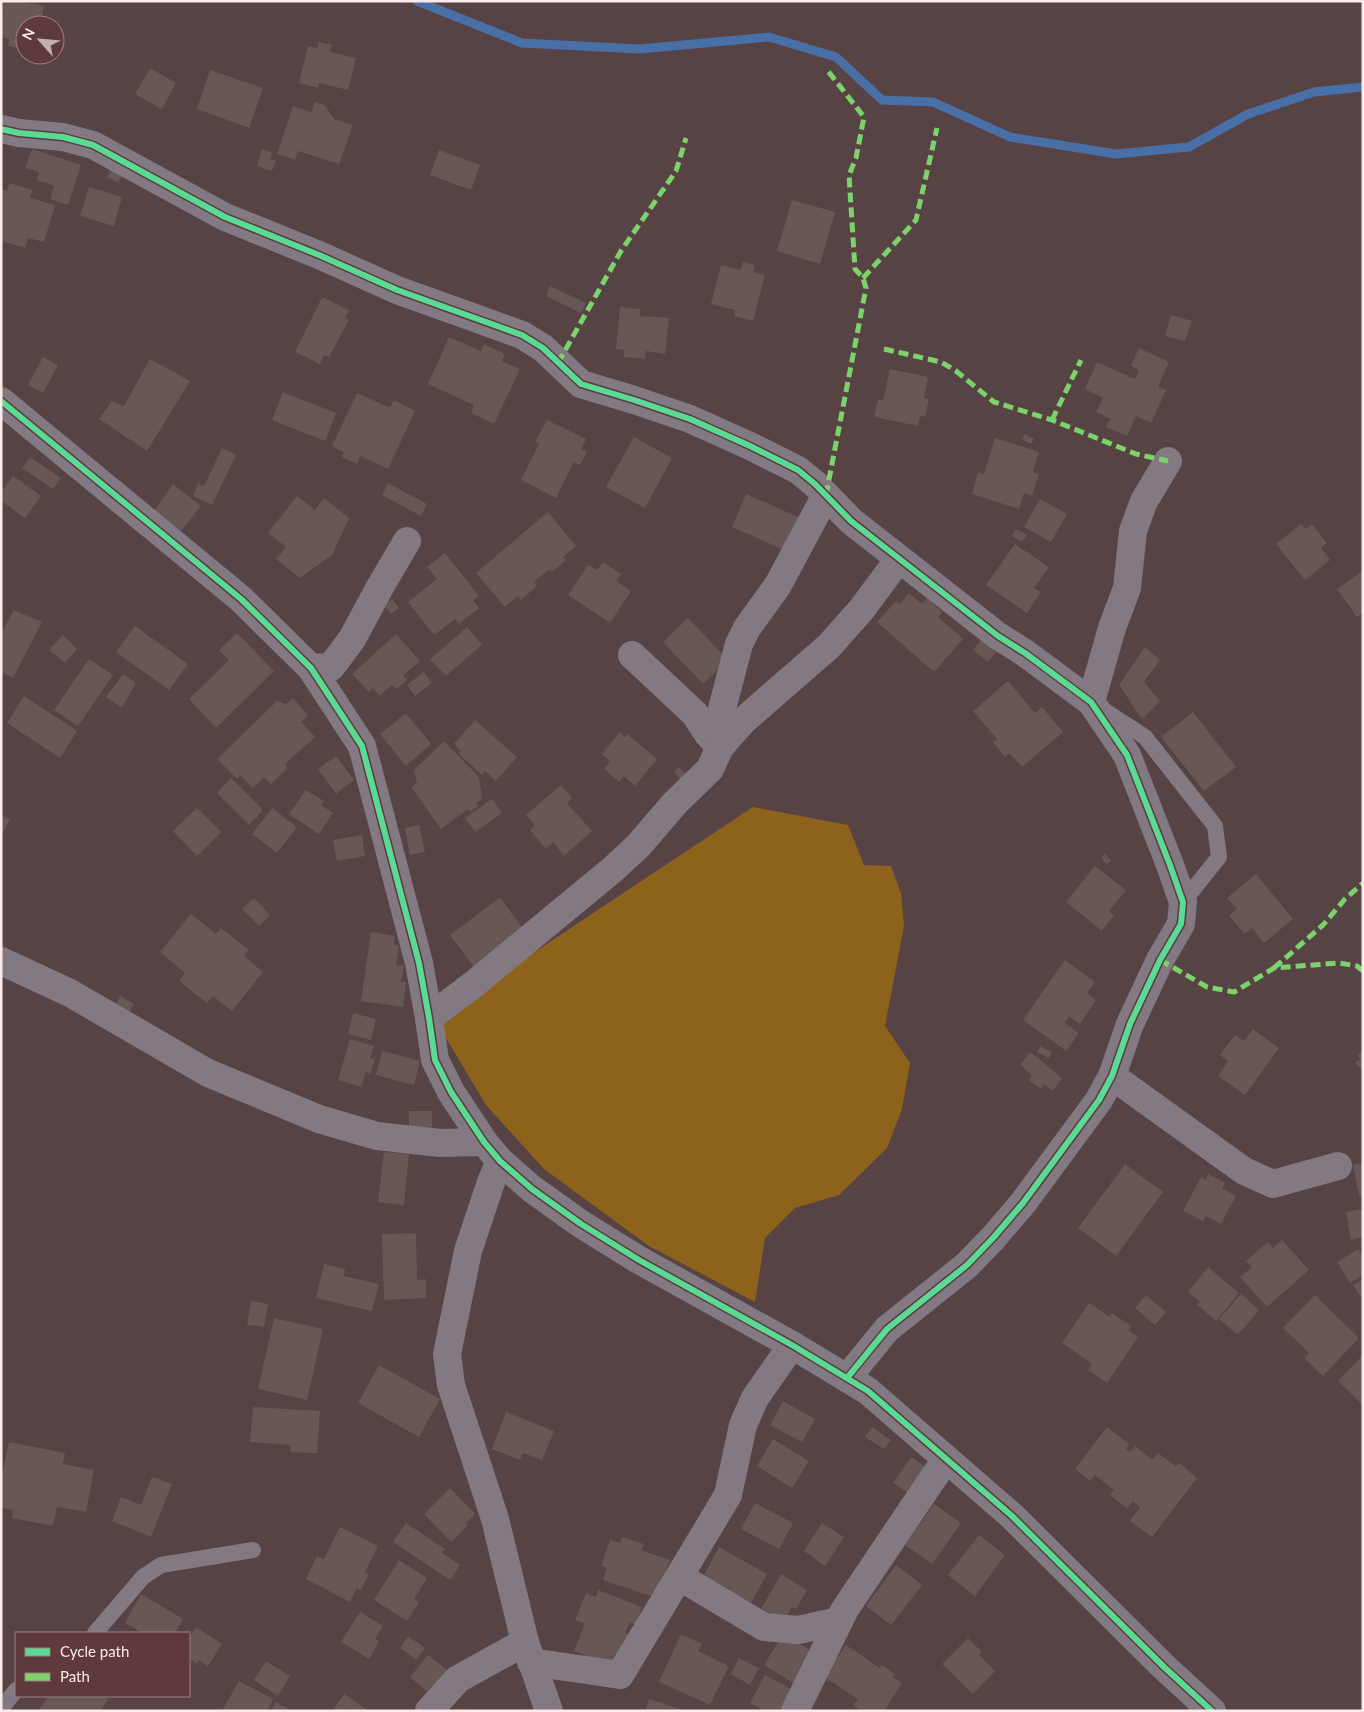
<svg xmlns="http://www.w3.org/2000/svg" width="1364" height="1712" viewBox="0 0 1364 1712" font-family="Lato,sans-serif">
	<rect width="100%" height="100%" fill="#574244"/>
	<polygon fill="#8d631b" points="753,807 848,825 864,865 891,866 901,893 904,926 885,1026 910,1063 902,1109 887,1148 839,1195 795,1208 765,1238 755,1302 649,1246 544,1169 486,1105 440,1028 530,955"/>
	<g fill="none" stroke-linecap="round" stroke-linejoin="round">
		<polyline stroke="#4870a7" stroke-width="9" points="417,1 522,43 640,49 769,37 836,57 882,100 933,102 1010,137 1116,154 1189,147 1248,114 1314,92 1363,87"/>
	</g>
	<g fill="#675755">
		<polygon points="3,1 20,1 44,6 41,25 25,25 25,49 8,46 9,39 1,37"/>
		<polygon points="319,42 332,45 330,52 356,58 348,90 319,83 318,88 299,83 308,46 317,48"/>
		<polygon points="150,68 176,83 162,109 135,94"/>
		<polygon points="210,70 263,88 249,128 197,109"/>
		<polygon points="315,102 325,105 334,119 353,125 339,164 298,151 295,160 277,154 293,106 311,112"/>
		<polygon points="32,149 81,165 68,205 50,199 54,186 37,180 39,172 25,168"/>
		<polygon points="262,149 272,152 270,159 276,161 272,171 257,166"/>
		<polygon points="439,150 480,165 471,190 430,175"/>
		<polygon points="112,166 124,172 118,183 107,177"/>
		<polygon points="9,183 33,190 30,198 55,205 44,242 28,238 25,248 1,241 1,189 7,191"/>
		<polygon points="89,187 122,197 114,226 80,216"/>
		<polygon points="792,200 835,212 820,264 777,251"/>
		<polygon points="743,262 755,265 753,272 765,275 753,321 734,316 735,310 711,304 721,265 741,270"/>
		<polygon points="550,286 586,303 581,313 546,296"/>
		<polygon points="322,297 349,310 345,318 349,320 329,357 324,355 320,364 295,352"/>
		<polygon points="620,307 640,309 640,316 669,318 665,354 646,351 645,359 624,357 624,350 616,349"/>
		<polygon points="1171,315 1192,321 1185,341 1165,336"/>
		<polygon points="449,337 481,351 484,344 505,354 502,361 520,369 494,424 471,413 474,405 428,384"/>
		<polygon points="1139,348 1169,362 1158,387 1166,390 1151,423 1136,416 1127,436 1106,427 1110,419 1096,412 1103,398 1085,389 1097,362 1135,379 1139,370 1131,366"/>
		<polygon points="43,357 58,365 43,393 28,385"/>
		<polygon points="150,359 190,381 147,451 99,419 112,401 124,406"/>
		<polygon points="890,369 928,377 924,398 929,399 925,417 920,416 918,426 874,417 878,399 883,401"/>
		<polygon points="283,392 336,413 325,441 272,420"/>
		<polygon points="357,393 390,408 394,400 415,411 388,469 360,456 357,464 342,457 344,452 332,446"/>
		<polygon points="547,420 586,439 581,449 587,452 580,465 574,462 556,498 521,480 539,444 535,442"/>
		<polygon points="1025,434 1034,439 1031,444 1022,439"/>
		<polygon points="634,437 672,458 645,508 606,487"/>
		<polygon points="995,438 1039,452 1033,472 1039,474 1032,496 1024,493 1019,509 972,494 978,472 984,474"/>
		<polygon points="222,448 236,455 212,505 193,496 198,483 204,486"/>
		<polygon points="30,457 61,478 53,489 22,468"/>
		<polygon points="13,476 41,496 25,518 1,501 1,492"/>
		<polygon points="388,483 427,504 421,516 382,495"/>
		<polygon points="173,484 201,506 181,531 154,511"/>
		<polygon points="746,494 803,519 789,552 732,527"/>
		<polygon points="297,496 315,510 324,498 349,518 332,555 300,578 276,559 286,547 268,533"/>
		<polygon points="1040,499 1067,514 1051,542 1024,527"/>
		<polygon points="548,512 576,546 563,557 566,560 552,572 550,569 534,582 537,586 521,600 518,596 505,607 476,573"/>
		<polygon points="1301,524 1305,529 1312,524 1327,543 1321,548 1330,560 1305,580 1276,544"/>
		<polygon points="1016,529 1027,535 1022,542 1012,536"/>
		<polygon points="1015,544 1049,567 1034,588 1041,592 1027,613 986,585"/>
		<polygon points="445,553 479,596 473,600 479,608 459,624 455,619 434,635 408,602 437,579 427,567"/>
		<polygon points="603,562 621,574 616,581 631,591 610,623 568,595 588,565 597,570"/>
		<polygon points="1361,572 1363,575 1363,613 1357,617 1337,589"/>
		<polygon points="909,593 922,604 927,598 942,612 938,617 963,639 934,672 877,622 896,601 900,604"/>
		<polygon points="392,599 399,608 391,614 384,606"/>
		<polygon points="14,610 42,622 13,678 1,672 1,634"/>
		<polygon points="688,618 728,660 703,684 663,642"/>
		<polygon points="135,626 188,664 169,690 116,652"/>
		<polygon points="467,627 482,645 446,676 430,659"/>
		<polygon points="237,633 274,671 216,728 189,699 229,660 219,650"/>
		<polygon points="396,634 420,661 403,675 407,680 397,689 392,685 380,696 373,688 369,692 352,674"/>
		<polygon points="63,635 77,649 65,663 49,650"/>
		<polygon points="984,636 1000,647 988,662 973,650"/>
		<polygon points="1145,647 1160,660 1144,682 1160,701 1142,719 1119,685"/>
		<polygon points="89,659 113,675 78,726 54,710"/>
		<polygon points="424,672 432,683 415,696 407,685"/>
		<polygon points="123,674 136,683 122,708 106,697"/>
		<polygon points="1008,681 1035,713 1042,707 1063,732 1022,767 1009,753 1005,757 993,742 997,739 973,711"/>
		<polygon points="24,696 77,731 60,758 7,723"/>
		<polygon points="293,698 308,716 301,722 315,737 286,763 287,769 271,784 264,777 253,788 240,775 237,779 217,759 277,701 286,704"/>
		<polygon points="1193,712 1236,767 1204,791 1161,737"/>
		<polygon points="406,713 431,744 406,766 380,734"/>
		<polygon points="475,720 517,757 496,781 485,771 482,775 459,754 461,751 454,744"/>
		<polygon points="620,732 625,737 627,734 657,759 635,786 624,776 619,782 604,769 610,761 602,754"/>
		<polygon points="444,741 479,777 482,799 476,803 478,806 470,812 468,809 441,829 411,787 417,783 414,770"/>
		<polygon points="336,756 354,780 336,794 318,769"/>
		<polygon points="679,767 690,778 685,784 674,772"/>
		<polygon points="231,778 263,810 249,825 217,793"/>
		<polygon points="561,785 572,798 567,803 592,831 564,856 553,842 546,849 530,830 535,825 526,815"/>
		<polygon points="306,790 324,801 321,805 333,813 319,834 289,814"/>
		<polygon points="492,799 502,813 475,832 465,818"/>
		<polygon points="197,808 221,832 197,856 173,831"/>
		<polygon points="272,808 297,827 277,853 252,834"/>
		<polygon points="1,815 10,820 1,836"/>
		<polygon points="419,825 425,852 410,855 405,828"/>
		<polygon points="362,835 365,856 337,861 333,840"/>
		<polygon points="1105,854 1111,861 1107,865 1101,858"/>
		<polygon points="1095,866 1126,890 1109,911 1114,915 1102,931 1066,902"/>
		<polygon points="1256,874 1293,919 1264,943 1252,928 1245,934 1229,916 1237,909 1227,898"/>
		<polygon points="500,897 525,932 475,969 450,935"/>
		<polygon points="254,898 270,915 259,926 242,909"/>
		<polygon points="191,914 216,934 221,928 249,950 244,956 263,972 232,1011 213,996 207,1003 179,981 185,973 160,952"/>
		<polygon points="371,932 395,936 394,945 399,946 396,965 404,966 401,982 406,982 403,1007 361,1001"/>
		<polygon points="1065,960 1095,982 1087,993 1096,1000 1080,1024 1069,1016 1065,1023 1079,1033 1066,1051 1023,1020"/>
		<polygon points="120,996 134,1004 126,1017 113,1010"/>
		<polygon points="353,1013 376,1019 371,1040 348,1034"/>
		<polygon points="1253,1029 1279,1048 1245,1095 1218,1076 1228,1061 1220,1055 1235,1035 1244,1041"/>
		<polygon points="350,1039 374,1046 370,1058 375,1059 370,1074 366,1072 361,1087 338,1080"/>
		<polygon points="1040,1046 1052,1052 1049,1058 1037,1052"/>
		<polygon points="382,1051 420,1061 414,1085 376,1075"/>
		<polygon points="1363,1051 1363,1072 1355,1063 1360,1059 1358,1055"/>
		<polygon points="1030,1052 1062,1078 1053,1091 1044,1084 1041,1089 1029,1080 1032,1075 1020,1065"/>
		<polygon points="409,1111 432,1111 432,1129 409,1130"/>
		<polygon points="384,1152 409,1154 404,1205 378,1202"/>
		<polygon points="1363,1163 1363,1195 1359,1196 1353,1165"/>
		<polygon points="1125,1164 1163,1192 1116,1256 1078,1228"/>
		<polygon points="1208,1174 1225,1183 1222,1188 1236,1196 1221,1224 1206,1216 1203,1221 1183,1211 1201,1177 1206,1180"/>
		<polygon points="1363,1209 1363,1237 1351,1240 1346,1212"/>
		<polygon points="416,1233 417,1280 426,1279 426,1298 384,1300 382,1234"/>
		<polygon points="1282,1240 1309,1270 1267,1307 1240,1277 1252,1267 1246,1261 1268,1242 1273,1248"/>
		<polygon points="1358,1249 1363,1257 1363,1275 1350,1283 1337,1262"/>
		<polygon points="324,1264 345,1269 344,1276 379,1284 372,1311 316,1298"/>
		<polygon points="1208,1267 1239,1293 1216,1321 1197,1305 1200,1302 1188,1292"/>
		<polygon points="1363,1279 1363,1300 1353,1285"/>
		<polygon points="1241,1294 1259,1310 1238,1335 1219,1319"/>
		<polygon points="1146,1295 1166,1312 1155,1325 1135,1308"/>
		<polygon points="1315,1295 1359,1338 1323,1376 1304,1358 1309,1353 1283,1328"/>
		<polygon points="251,1301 268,1304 264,1327 247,1325"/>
		<polygon points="1089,1303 1110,1317 1112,1313 1131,1326 1129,1330 1138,1337 1107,1383 1088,1370 1092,1364 1062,1343"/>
		<polygon points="274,1318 323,1329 307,1400 258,1389"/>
		<polygon points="1363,1355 1363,1405 1338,1381"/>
		<polygon points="379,1365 440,1399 419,1437 358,1403"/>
		<polygon points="783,1401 815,1419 802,1442 770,1425"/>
		<polygon points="253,1407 320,1411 317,1453 290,1452 291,1445 250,1442"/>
		<polygon points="506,1412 554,1431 542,1460 523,1453 520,1460 492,1449"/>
		<polygon points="872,1427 891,1440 884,1449 865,1437"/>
		<polygon points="1107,1427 1129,1444 1126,1449 1130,1452 1135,1446 1152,1460 1158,1453 1176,1466 1179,1463 1197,1478 1152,1537 1130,1521 1140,1507 1133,1501 1127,1508 1110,1495 1114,1490 1095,1475 1090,1481 1075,1469"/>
		<polygon points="773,1439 809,1461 792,1488 757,1466"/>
		<polygon points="9,1442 65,1453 63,1464 94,1470 86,1512 57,1507 53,1526 12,1518 13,1510 1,1508 1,1479"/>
		<polygon points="911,1457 930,1470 913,1496 893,1483"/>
		<polygon points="152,1477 172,1484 151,1537 112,1521 121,1497 141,1505"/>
		<polygon points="450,1488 475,1514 466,1523 468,1525 451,1542 424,1514"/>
		<polygon points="755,1503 793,1523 779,1549 741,1529"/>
		<polygon points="934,1504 961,1523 932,1564 905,1545"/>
		<polygon points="406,1523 445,1549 442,1553 460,1565 450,1580 393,1542"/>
		<polygon points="822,1523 844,1537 825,1566 804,1551"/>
		<polygon points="340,1527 378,1546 365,1572 369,1574 361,1590 357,1588 350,1602 306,1579 317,1556 324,1559"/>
		<polygon points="979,1535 1005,1555 975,1596 948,1575"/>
		<polygon points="622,1537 644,1544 641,1550 670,1560 657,1598 603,1580 607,1568 601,1566 610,1540 620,1543"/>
		<polygon points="719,1547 767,1574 751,1603 703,1577"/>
		<polygon points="399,1560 427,1578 414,1599 419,1602 407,1621 374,1600"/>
		<polygon points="896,1565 922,1585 891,1625 866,1606"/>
		<polygon points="781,1574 807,1590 796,1609 792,1607 784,1622 761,1609"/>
		<polygon points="598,1590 642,1607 635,1625 630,1622 625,1633 630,1635 612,1666 574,1651 585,1624 575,1620 586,1593 596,1597"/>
		<polygon points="141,1594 183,1619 175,1633 142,1633 125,1623"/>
		<polygon points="360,1612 383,1626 375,1639 379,1641 369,1659 341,1642"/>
		<polygon points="196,1627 222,1644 208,1666 199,1660 197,1664 189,1659 189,1638"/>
		<polygon points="681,1634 702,1644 698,1651 729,1666 710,1705 659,1682"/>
		<polygon points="783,1634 815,1653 796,1685 764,1665"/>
		<polygon points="408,1636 425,1648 416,1660 400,1648"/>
		<polygon points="968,1638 982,1652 979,1655 995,1671 973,1694 942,1664"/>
		<polygon points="846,1645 880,1668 882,1665 895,1674 893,1677 902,1683 884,1711 861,1711 853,1705 858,1699 824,1677"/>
		<polygon points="428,1655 450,1672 431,1695 410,1677"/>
		<polygon points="739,1658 759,1668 750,1685 731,1674"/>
		<polygon points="266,1661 290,1676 278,1696 254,1680"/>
		<polygon points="765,1675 791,1689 780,1711 764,1711 750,1703"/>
		<polygon points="239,1681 273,1699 267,1711 222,1711"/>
		<polygon points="344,1694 369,1711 332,1711"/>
		<polygon points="49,1696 103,1696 108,1700 100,1711 38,1711"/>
		<polygon points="649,1699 683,1710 683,1711 645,1711"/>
		<polygon points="276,1702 292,1711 271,1711"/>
	</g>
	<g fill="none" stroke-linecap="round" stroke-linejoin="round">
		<g stroke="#827983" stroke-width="16">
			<polyline points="1102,709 1145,737 1215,826 1219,857 1183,902"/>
			<polyline points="95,1633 143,1577 161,1565 253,1550"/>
			<polyline points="1,1709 16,1690"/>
		</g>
		<g stroke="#827983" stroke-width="28">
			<polyline points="1,129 19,133 63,137 93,145 225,217 319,255 397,290 522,335 543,348 581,384 634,400 690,419 750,446 798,470 815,484 851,521 998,636 1025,653 1091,702 1127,755 1170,865 1183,902 1181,924 1160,960 1130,1024 1112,1076 1099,1100 1023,1203 993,1238 967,1265 887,1329 847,1378"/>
			<polyline points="1,401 241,599 311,668 362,746 419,963 429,1018 435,1060 451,1092 484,1142 500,1161 532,1189 581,1224 639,1260 792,1345 868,1391 1012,1516 1164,1667 1212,1711"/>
			<polyline points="632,655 695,714 708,734 720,747"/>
			<polyline points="311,668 331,667 352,639 380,587 407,541"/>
			<polyline points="1091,702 1112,628 1127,588 1133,531 1144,501 1168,461"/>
			<polyline points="720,747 722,709 739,644 747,628 778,585 826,495"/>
			<polyline points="1,961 70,993 208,1073 319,1119 377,1136 440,1143 484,1142"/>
			<polyline points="429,1018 474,984 612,870 638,846 675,803 710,769 720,747 743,721 829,646 861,610 899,559"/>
			<polyline points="1112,1076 1244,1171 1273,1184 1338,1166"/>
			<polyline points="500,1161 491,1182 468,1251 447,1354 451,1385 495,1519 525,1642 549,1711"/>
			<polyline points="680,1577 764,1627 798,1630 839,1621"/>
			<polyline points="531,1662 620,1675 728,1495 743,1425 755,1398 792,1345"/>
			<polyline points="429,1711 458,1679 525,1642"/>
			<polyline points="795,1711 845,1609 946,1459"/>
		</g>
		<g stroke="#7cd36c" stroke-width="5" stroke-dasharray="10 5" stroke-linecap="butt">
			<polyline points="863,278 916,220 937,128"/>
			<polyline points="884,349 941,362 956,371 994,402 1052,420 1136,454 1168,461"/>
			<polyline points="558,363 621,251 676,171 686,138"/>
			<polyline points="1052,420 1081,360"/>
			<polyline points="826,495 866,288 863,278 855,269 849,175 856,158 864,117 828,71"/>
			<polyline points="1160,960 1207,987 1234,992 1274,968 1339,963 1357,966 1363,971"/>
			<polyline points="1274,968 1323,925 1345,899 1363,883"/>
		</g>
		<defs>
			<g id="cycleway">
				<polyline points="1,129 19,133 63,137 93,145 225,217 319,255 397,290 522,335 543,348 581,384 634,400 690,419 750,446 798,470 815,484 851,521 998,636 1025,653 1091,702 1127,755 1170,865 1183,902 1181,924 1160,960 1130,1024 1112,1076 1099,1100 1023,1203 993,1238 967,1265 887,1329 847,1378"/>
				<polyline points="1,401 241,599 311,668 362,746 419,963 429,1018 435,1060 451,1092 484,1142 500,1161 532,1189 581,1224 639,1260 792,1345 868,1391 1012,1516 1164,1667 1212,1711"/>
			</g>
		</defs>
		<use href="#cycleway" stroke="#5f3a3c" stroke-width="9"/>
		<use href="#cycleway" stroke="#5adb95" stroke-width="6"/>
	</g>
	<rect width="1364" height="1712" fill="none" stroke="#fdeaea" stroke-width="5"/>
	<rect x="15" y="1632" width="175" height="65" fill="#5f3a3c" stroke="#9e8082"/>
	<rect x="25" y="1648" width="25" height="8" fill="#5adb95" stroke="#9e8082"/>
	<text x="60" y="1657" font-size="15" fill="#fdeaea">Cycle path</text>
	<rect x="25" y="1673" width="25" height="8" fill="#7cd36c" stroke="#9e8082"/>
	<text x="60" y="1682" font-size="15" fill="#fdeaea">Path</text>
	<g transform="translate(40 40) rotate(297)"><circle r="24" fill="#5f3a3c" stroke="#9e8082"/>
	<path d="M0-4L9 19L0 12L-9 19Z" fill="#c3afb0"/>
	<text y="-8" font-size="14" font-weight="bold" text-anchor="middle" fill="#fdeaea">N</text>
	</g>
</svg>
